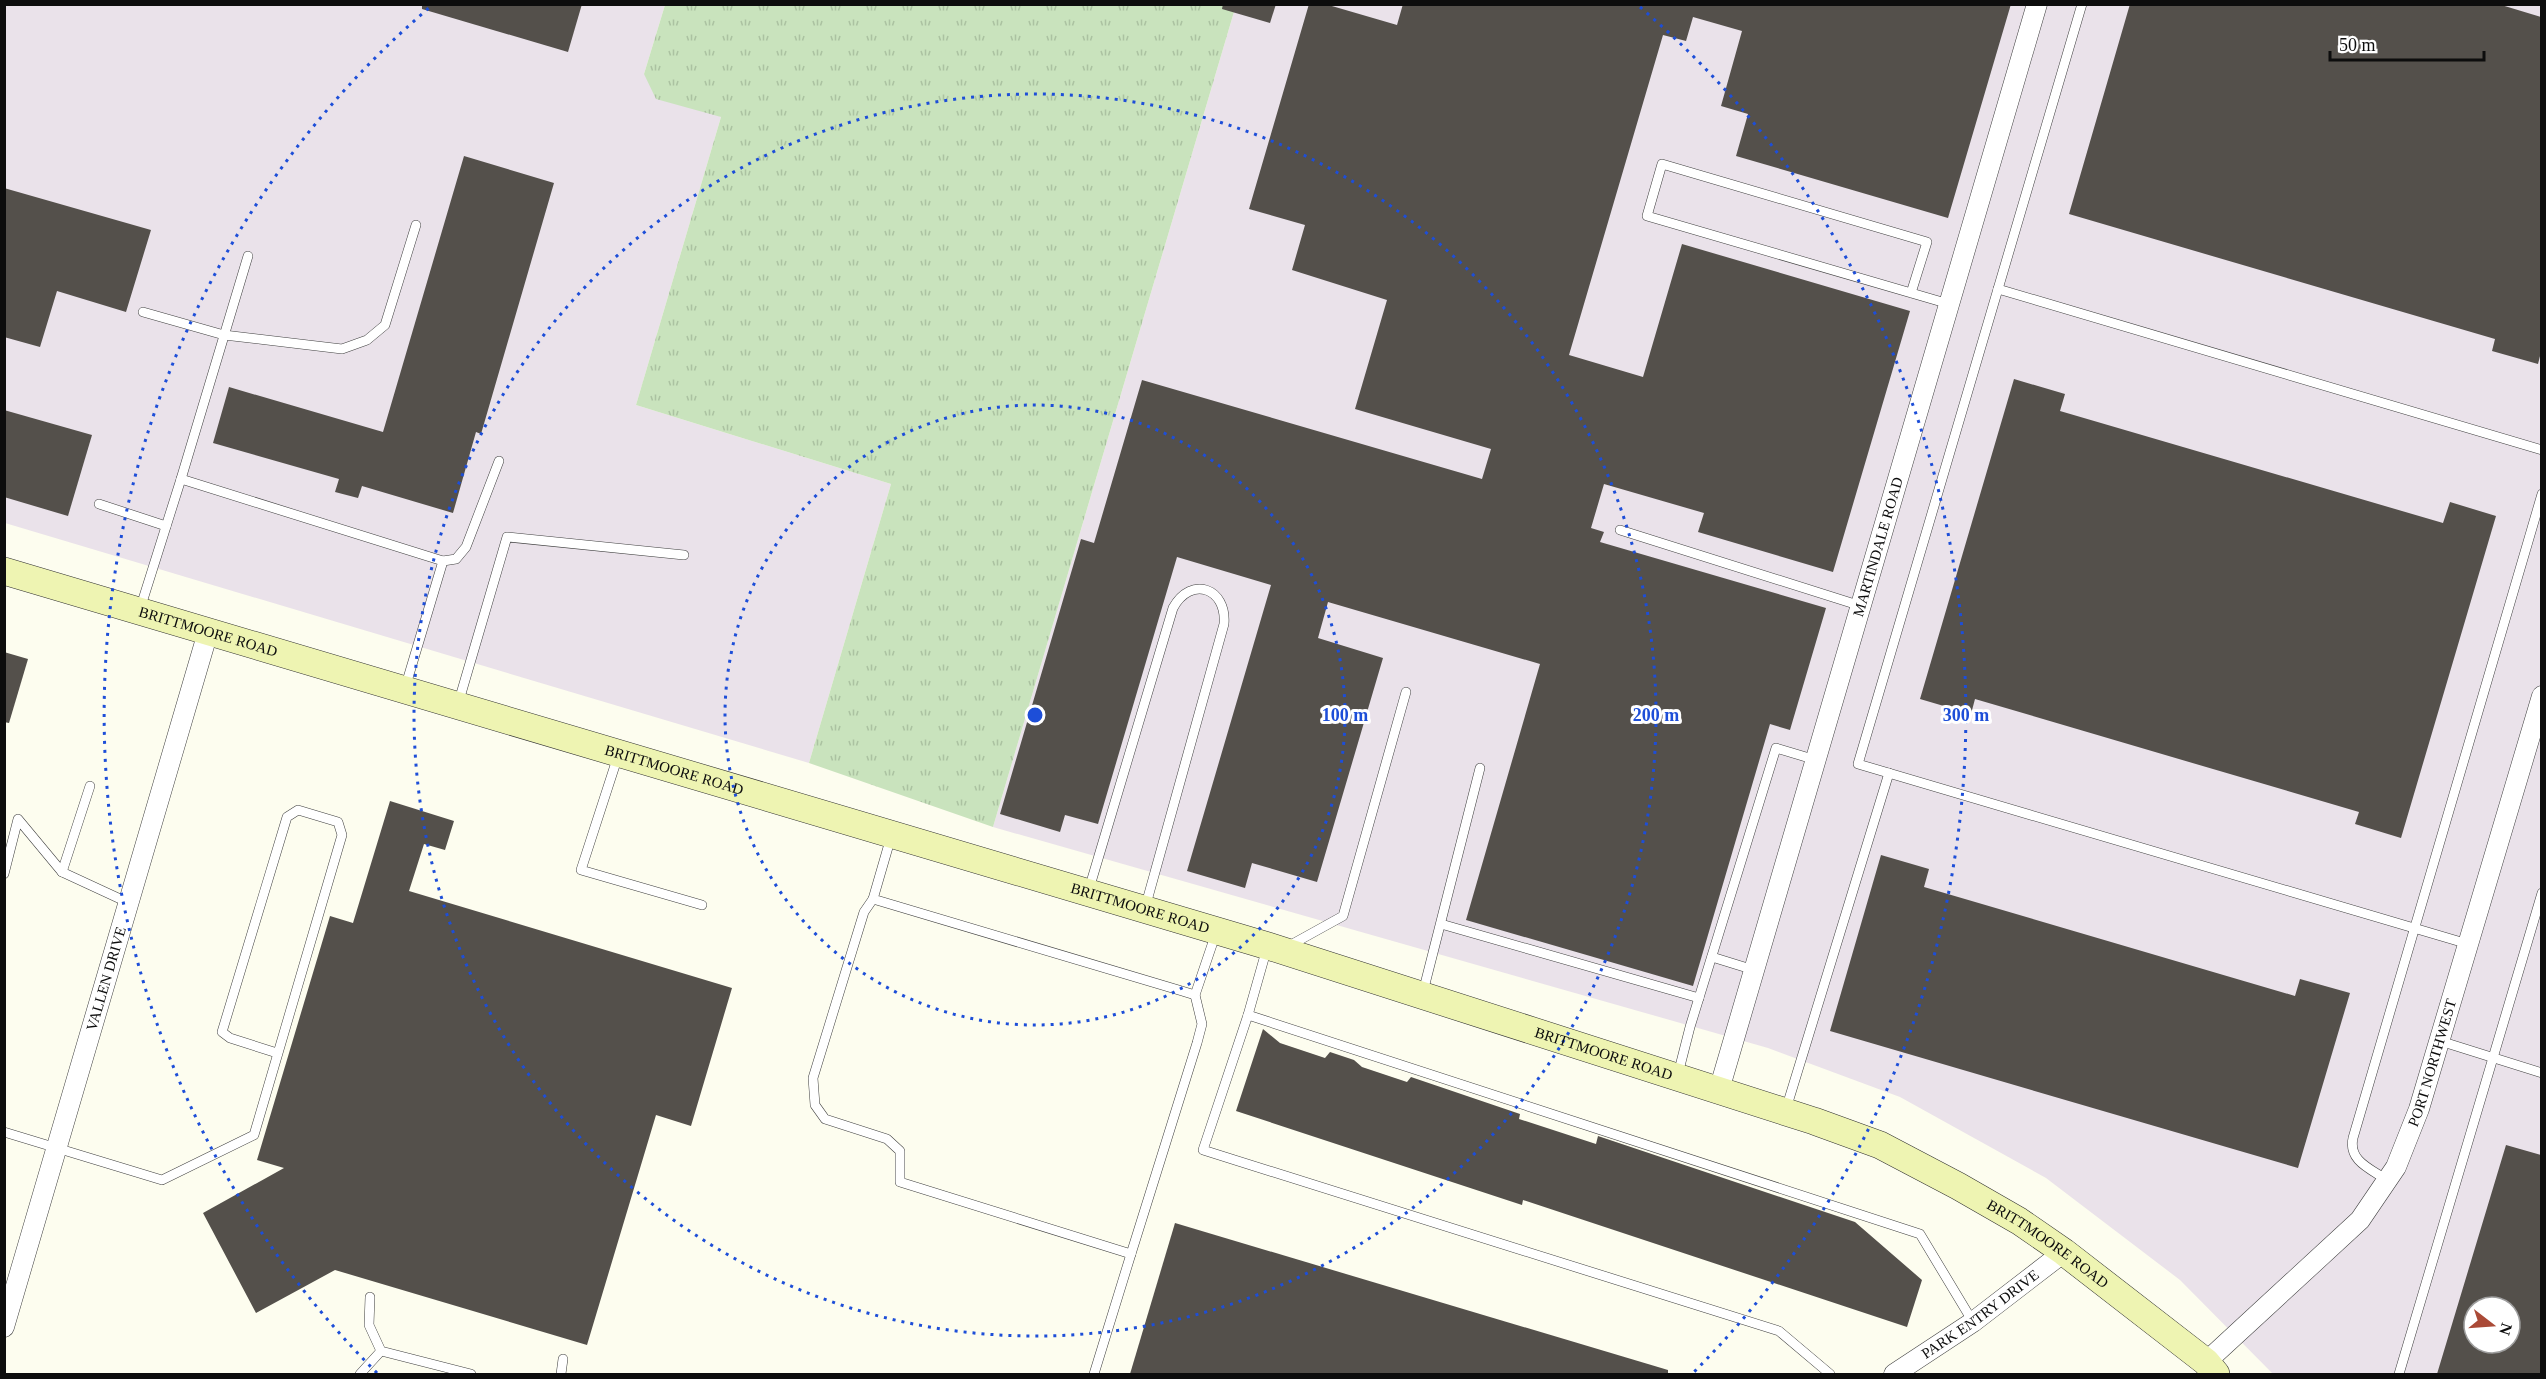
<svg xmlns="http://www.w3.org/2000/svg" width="2546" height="1379" viewBox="0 0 2546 1379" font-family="Georgia,serif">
	<defs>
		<pattern id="grass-tufts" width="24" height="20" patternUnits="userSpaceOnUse" patternTransform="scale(1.5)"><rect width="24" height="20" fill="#c9e3bd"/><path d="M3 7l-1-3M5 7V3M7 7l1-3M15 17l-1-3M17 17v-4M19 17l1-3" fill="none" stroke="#abc2a1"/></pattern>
	</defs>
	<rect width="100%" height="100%" fill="#fdfdef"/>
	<g fill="#eae2ea" fill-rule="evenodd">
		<polygon points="4,5 665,5 644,74 721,117 636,405 891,484 809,763 5,523"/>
		<path d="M 1236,5 L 2541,5 L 2541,1374 L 2273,1374 L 2180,1280 L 2046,1178 L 1900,1097 L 1768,1048 L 993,827 ZM 2474,1307 L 2510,1307 L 2510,1343 L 2474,1343 Z"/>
	</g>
	<polygon fill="url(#grass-tufts)" points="665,5 1236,5 993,827 809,763 891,484 636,405 721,117 656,99 644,74"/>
	<g fill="#54504b" fill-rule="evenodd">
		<polygon points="422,4 582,4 568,52 422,9"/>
		<polygon points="1223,4 1276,4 1270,23 1222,9"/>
		<polygon points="1309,4 1325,4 1397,25 1403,4 2011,4 1948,218 1736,156 1748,114 1721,106 1742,31 1693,17 1686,41 1663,35 1569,355 1643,377 1682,244 1910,311 1833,572 1698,532 1704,513 1604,484 1591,528 1604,532 1600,542 1826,608 1790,730 1770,724 1693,986 1466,920 1540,664 1328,602 1318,638 1383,658 1317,882 1252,863 1245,888 1187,871 1271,585 1177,557 1098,824 1065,815 1060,832 1000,814 1081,539 1094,543 1142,380 1482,479 1491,449 1355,409 1387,300 1292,270 1305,225 1249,209"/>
		<polygon points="2130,4 2498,4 2541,17 2541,352 2538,364 2492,351 2495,339 2069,214"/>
		<polygon points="464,156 554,183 481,434 476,432 453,513 362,486 358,498 335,492 339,479 213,443 229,387 383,432"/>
		<polygon points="4,188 151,230 126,312 57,291 40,347 4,337"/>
		<polygon points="2014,379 2065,394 2060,411 2443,523 2450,502 2496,516 2401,838 2355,824 2359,812 1975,699 1971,714 1920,699"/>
		<polygon points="4,410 92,435 68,516 4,497"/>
		<polygon points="4,652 28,659 9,723 4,722"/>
		<polygon points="390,801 454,821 445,850 424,844 409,891 732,988 691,1126 656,1115 587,1345 335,1270 256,1313 203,1213 284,1168 257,1160 330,916 353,923"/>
		<polygon points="1881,855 1929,869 1924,887 2295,996 2300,979 2350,993 2298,1168 1830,1031"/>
		<polygon points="1263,1029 1280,1043 1325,1058 1330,1052 1354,1060 1362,1067 1407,1082 1411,1077 1520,1114 1519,1119 1596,1144 1598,1136 1855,1222 1922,1280 1907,1327 1523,1200 1522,1205 1236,1111"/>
		<path d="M 2506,1145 L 2541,1155 L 2541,1374 L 2437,1374 ZM 2474,1307 L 2510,1307 L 2510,1343 L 2474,1343 Z"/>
		<polygon points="1175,1223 1668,1370 1668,1374 1130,1374"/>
	</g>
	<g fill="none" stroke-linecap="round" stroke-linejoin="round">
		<defs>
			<g id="lane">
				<polyline points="2082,4 1858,764 2468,944"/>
				<polyline points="1998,289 2542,450"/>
				<polyline points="1911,293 1927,242 1662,164 1647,216 1949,304"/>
				<polyline points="143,312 224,335 342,349 367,340 385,325 416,225"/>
				<polyline points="181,479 248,256"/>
				<polyline points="99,504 166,526"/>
				<polyline points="1620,530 1861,606"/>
				<polyline points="443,561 456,559 466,547 499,461"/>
				<polyline points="140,609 181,479 443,561 405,688"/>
				<polyline points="458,704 507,537 684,555"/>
				<polyline points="618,756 581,870 702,905"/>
				<polyline points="891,837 873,899 1182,991 1195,995 1216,933"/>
				<polyline points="62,872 90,786"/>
				<polyline points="4,874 18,819 62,872 129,903"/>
				<path d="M 1089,889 L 1173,608 C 1191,575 1227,588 1224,624 L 1145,908"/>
				<polyline points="873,899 864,912 813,1078 815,1105 825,1119 887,1139 900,1151 900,1182 1131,1254 1197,1043 1202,1024 1195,995"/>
				<polyline points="1441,924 1699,998"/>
				<polyline points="1287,947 1343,916 1406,692"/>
				<polyline points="1712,957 1754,970"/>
				<polyline points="1423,992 1480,768"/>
				<polyline points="1248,1015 1267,948"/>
				<polyline points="2440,1041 2542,1073"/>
				<polyline points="1678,1074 1690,1027 1776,748 1816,760"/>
				<polyline points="1786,1109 1889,773"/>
				<polyline points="4,1132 162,1180 254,1135 342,835 338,822 298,810 287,817 222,1032 230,1038 277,1053"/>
				<path d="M 2387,1180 C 2371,1169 2348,1161 2353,1138 L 2542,494"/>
				<polyline points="370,1297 369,1325 381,1351 471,1374"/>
				<polyline points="360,1374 381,1351"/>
				<polyline points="561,1374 563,1359"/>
				<polyline points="1094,1374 1131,1254"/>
				<polyline points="1830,1374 1779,1331 1203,1150 1248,1015 1920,1234 1973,1322"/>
				<polyline points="2399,1374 2542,893"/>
			</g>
			<g id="street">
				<path id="s1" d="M 1719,1090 L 2037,4"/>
				<path id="s2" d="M 4,1327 L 208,632"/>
				<path id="s3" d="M 2206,1362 L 2360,1220 L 2396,1167 L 2419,1109 L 2542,696"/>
				<path id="s4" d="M 1894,1374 L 1973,1322 L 2064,1252"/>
			</g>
			<g id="secondary">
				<path id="s5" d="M 4,571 L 1268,946 L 1814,1121 L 1880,1145 L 1958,1186 L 2019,1221 L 2064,1252 L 2206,1362 L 2216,1374"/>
			</g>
		</defs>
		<use href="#lane" stroke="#404040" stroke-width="10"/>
		<use href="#street" stroke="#404040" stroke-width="21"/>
		<use href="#secondary" stroke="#2f2f2f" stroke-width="28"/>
		<use href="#lane" stroke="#fff" stroke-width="9"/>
		<use href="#street" stroke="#fff" stroke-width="20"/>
		<use href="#secondary" stroke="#eef4b2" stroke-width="27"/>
	</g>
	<g fill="none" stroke="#1d4ed8" stroke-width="3" stroke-dasharray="3 6">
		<circle cx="1035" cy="715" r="310"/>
		<circle cx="1035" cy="715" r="621"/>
		<path d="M377 1373A931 931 0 0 1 430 7M1640 7A931 931 0 0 1 1693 1373"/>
	</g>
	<g text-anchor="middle" stroke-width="6" stroke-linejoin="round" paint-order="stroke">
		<g font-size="15" fill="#0d0d0d" stroke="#fff">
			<text dy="5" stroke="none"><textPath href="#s1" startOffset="566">MARTINDALE ROAD</textPath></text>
			<text dy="5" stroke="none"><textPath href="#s5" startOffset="213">BRITTMOORE ROAD</textPath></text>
			<text dy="5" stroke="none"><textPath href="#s5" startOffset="699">BRITTMOORE ROAD</textPath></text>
			<text dy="5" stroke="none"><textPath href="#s5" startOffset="1185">BRITTMOORE ROAD</textPath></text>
			<text dy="5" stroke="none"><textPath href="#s2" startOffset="363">VALLEN DRIVE</textPath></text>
			<text dy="5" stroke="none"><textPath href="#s5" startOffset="1671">BRITTMOORE ROAD</textPath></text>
			<text dy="5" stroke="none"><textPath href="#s3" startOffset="384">PORT NORTHWEST</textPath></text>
			<text dy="5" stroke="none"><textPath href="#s5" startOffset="2157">BRITTMOORE ROAD</textPath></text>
			<text dy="5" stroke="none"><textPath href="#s4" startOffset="105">PARK ENTRY DRIVE</textPath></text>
		</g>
	</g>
	<circle cx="1035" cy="715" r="9" fill="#1d4ed8" stroke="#fff" stroke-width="3"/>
	<g font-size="18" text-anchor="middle" font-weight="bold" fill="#1d4ed8" stroke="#fff" stroke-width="6" stroke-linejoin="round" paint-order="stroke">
		<text x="1345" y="721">100 m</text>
		<text x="1656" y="721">200 m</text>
		<text x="1966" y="721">300 m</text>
	</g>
	<rect width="2546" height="1379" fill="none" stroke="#0d0d0d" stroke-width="12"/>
	<g transform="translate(2492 1325) rotate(107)"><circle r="28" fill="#ffffff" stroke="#9e9e9e" stroke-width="1.5"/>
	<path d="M0-4.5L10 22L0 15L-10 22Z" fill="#aa4a37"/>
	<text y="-9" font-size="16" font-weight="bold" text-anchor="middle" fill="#0d0d0d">N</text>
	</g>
	<path d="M2330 51v9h154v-9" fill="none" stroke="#0d0d0d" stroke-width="3"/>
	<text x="2339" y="51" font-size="18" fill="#0d0d0d" stroke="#ffffff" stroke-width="4.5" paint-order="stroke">50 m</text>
</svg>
